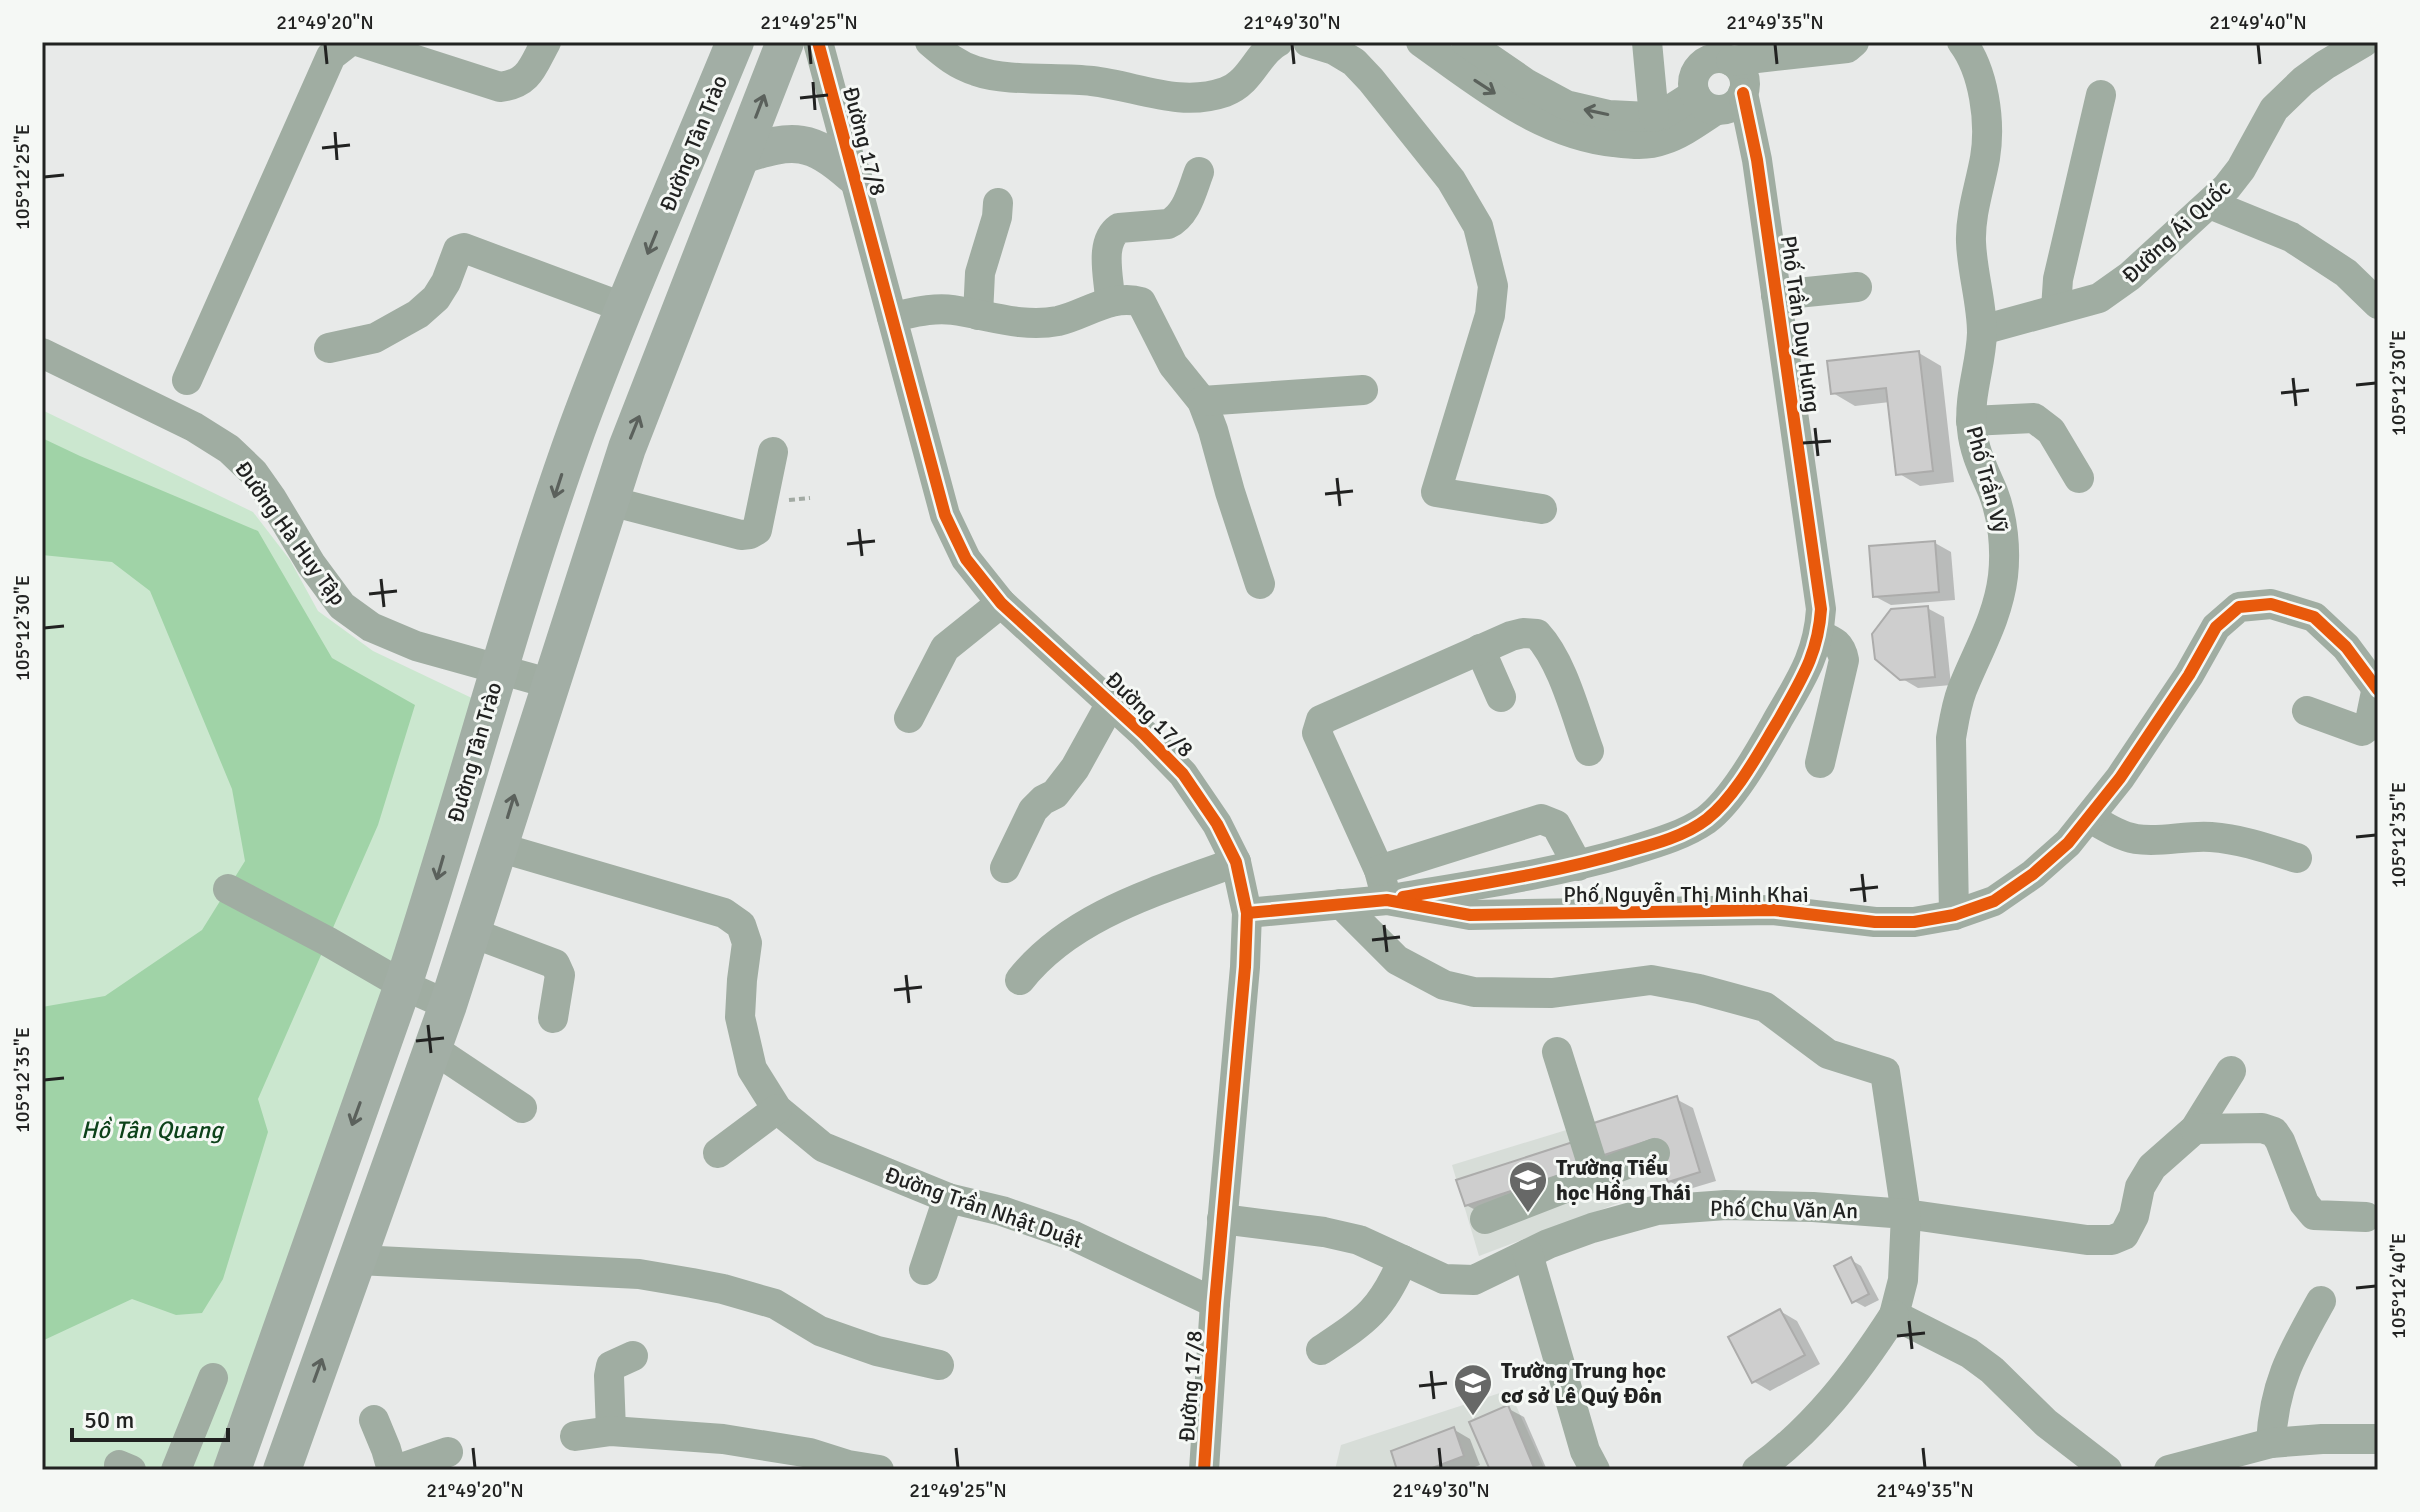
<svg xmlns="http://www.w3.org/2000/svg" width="2420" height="1512" viewBox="0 0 2420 1512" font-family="Signika,sans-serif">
	<rect width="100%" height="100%" fill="#e8eae9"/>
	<g fill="#d7ddd8">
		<polygon points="1677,1096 1700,1172 1479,1256 1452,1165"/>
		<polygon points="1509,1390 1545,1470 1335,1470 1341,1445"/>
	</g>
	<polygon fill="#cbe7cf" points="42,410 253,512 290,560 318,611 373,651 476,700 230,1470 42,1470"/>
	<polygon fill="#a0d3a7" points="42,438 80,456 258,531 332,658 415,705 378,825 258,1099 268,1132 223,1279 202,1313 176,1315 132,1299 42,1341 42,1007 105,996 202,930 245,861 232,789 150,591 112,562 42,555"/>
	<g fill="#0003">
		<polygon points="1919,353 1941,366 1954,482 1920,486 1898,473 1890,402 1855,406 1833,393"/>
		<polygon points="1935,543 1951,552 1955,600 1891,605 1874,596"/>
		<polygon points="1927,608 1944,617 1951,685 1918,688 1901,678"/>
		<polygon points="1676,1099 1693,1108 1716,1181 1686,1190 1669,1181 1660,1151 1619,1164 1602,1155"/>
		<polygon points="1595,1152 1483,1214 1466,1205"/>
		<polygon points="1851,1260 1861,1266 1879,1300 1865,1307 1854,1301"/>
		<polygon points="1780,1311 1797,1321 1820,1364 1770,1391 1753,1381"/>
		<polygon points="1507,1408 1524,1417 1547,1470 1492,1470"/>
		<polygon points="1453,1429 1470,1439 1480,1465 1467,1470 1400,1470"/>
	</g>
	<g fill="#cecece" stroke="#acacab" stroke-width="2">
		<polygon points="1919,351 1933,471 1896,475 1886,388 1831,394 1827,361"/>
		<polygon points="1935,541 1939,592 1873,597 1869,546"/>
		<polygon points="1928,606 1935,677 1900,680 1875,659 1872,634 1891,609"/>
		<polygon points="1677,1096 1700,1172 1668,1182 1654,1139 1601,1156 1591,1124"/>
		<polygon points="1579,1140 1587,1166 1465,1206 1456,1180"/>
		<polygon points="1851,1257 1869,1294 1852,1303 1834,1266"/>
		<polygon points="1780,1309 1805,1355 1752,1383 1728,1337"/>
		<polygon points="1508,1405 1535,1470 1490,1470 1469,1422"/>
		<polygon points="1454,1427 1464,1456 1427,1470 1397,1470 1391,1451"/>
	</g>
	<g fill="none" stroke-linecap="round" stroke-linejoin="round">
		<polyline stroke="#a2aaa3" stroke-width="4" stroke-dasharray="6 4" stroke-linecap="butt" points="789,500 810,498"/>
		<g stroke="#a0ada2" stroke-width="30">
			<path d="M 360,42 L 500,87 C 530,84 533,65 546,42"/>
			<polyline points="818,42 945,515 966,559 1001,603 1144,734 1183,774 1217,824 1236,862 1247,913 1245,967 1215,1303 1204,1470"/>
			<path d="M 930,42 C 945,55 957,65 976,71 C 1007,82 1059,77 1092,81 C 1137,86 1179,108 1225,92 C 1252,82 1257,53 1278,42"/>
			<polyline points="1308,42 1334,50 1354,62 1371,80 1451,180 1478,226 1493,286 1490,315 1436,492 1542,509"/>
			<path d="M 1421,42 C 1480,84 1540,134 1614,142 C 1631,144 1647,146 1663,140 C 1682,134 1699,121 1716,110"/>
			<polyline points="1466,42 1527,84 1566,105 1609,115 1649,117 1662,115 1695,94"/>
			<polyline points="1647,42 1654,117"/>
			<circle cx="1719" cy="84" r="26"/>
			<polyline points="1731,61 1847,48 1854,42"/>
			<polyline points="2210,204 2291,237 2346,273 2378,304"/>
			<polyline points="1776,295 1857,287"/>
			<path d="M 1110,302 C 1110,280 1098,243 1119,228 L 1168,224 C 1187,215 1192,190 1199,172"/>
			<polyline points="2056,309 2058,279 2101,95"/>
			<polyline points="978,315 980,273 997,217 998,203"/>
			<path d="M 892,317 C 912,313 933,307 953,310 C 988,315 1022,328 1058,321 C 1085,315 1112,293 1141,302 L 1173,365 L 1202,401 L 1213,430 L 1230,492 L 1260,584"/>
			<polyline points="1982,330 2099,298 2130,276 2227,187 2241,169 2274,109 2303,81 2325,65 2364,42"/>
			<polyline points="329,348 375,338 418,314 436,298 446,282 458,250 464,248 625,308"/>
			<polyline points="42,353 194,427 229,449 253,472 272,499 311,564 342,606 371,627 416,646 552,684"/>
			<polyline points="187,380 331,56 349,42"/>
			<polyline points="1202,401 1363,390"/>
			<polyline points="1971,421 2034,418 2051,431 2079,478"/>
			<polyline points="610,501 741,535 750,534 757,530 773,452"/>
			<path d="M 1820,635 C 1834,641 1841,644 1844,660 L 1820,763"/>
			<polyline points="1480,649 1501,697"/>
			<polyline points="2307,711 2362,731 2369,726 2378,682"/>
			<polyline points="909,718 945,648 1001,603"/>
			<path d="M 1589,751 C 1576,716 1563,662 1537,634 L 1523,633 L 1511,636 L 1321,720 L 1317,733 L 1379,870 L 1387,900 C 1467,886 1548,875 1627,852 C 1653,844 1683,836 1706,820 C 1733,800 1760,751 1777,721 C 1800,681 1818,656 1821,609 L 1757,160 L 1743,93"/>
			<path d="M 2090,818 C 2104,826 2119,836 2136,839 C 2161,843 2186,835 2211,837 C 2241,839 2269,849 2297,858"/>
			<polyline points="498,847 724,913 741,925 747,943 742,980 740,1017 752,1069 777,1109 823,1147 948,1198 1002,1211 1074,1236 1215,1303"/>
			<polyline points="1005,868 1033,810 1043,800 1055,794 1075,768 1111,703"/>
			<polyline points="1379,870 1541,819 1556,825 1578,866"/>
			<polyline points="228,889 327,941 403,985 448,1005"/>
			<polyline points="1341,904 1397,960 1444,985 1474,992 1552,993 1651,980 1699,989 1765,1007 1828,1054 1885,1072 1906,1214 2087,1240 2112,1240 2124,1235 2134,1216 2140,1187 2152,1167 2195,1129 2231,1071"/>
			<polyline points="1247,913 1387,900 1470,915 1773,910 1875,922 1914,922 1954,915 1994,901 2033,874 2068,843 2120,778 2189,675 2216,627 2239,607 2271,604 2314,617 2346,647 2378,690"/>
			<path d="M 1954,915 L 1951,738 C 1954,721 1956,706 1962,690 C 1977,652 1998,618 2003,576 C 2006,549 2003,518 1993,492 C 1984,471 1974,452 1972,429 C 1968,396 1981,366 1982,333 C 1982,303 1972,272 1971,242 C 1970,214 1980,186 1985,158 C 1991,122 1984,71 1962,42"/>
			<polyline points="470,932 555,964 560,975 553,1018"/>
			<path d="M 1020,980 C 1072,914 1161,890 1236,862"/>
			<polyline points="432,1048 522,1108"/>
			<polyline points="1557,1052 1596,1176"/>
			<polyline points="2195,1129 2262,1128 2274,1132 2280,1141 2304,1203 2314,1215 2366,1217"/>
			<polyline points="718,1153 777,1109"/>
			<polyline points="1222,1219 1324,1232 1359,1240 1444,1279 1474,1280 1548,1244 1592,1228 1657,1210 1726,1205 1813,1207 1906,1214 1903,1280 1894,1315 1969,1353 1992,1370 2046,1423 2107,1470"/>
			<polyline points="1485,1219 1655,1153"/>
			<polyline points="1528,1254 1585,1451 1595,1470"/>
			<polyline points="358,1260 639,1274 692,1283 723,1289 775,1304 820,1331 877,1351 939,1365"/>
			<polyline points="924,1270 948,1198"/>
			<path d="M 1321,1350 C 1366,1320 1381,1311 1403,1260"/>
			<polyline points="374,1420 386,1449 392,1470"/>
			<polyline points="611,1431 609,1376 611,1366 633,1356"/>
			<polyline points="575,1436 611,1431 723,1439 810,1453 848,1465 879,1470"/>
			<path d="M 2271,1443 C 2274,1383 2292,1353 2321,1301"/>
			<polyline points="119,1465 131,1470"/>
			<polyline points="176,1470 213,1378"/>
			<polyline points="396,1470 448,1452"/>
			<path d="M 1757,1470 C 1815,1428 1856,1374 1894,1315"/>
			<polyline points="2169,1470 2271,1443 2322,1439 2378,1439"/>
		</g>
		<g stroke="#a2aea5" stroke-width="38">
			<path d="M 742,155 C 794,138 811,138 853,175"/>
			<path d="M 232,1470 L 403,985 C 464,800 511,612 577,429 C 625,299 682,171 735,42"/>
			<polyline points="282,1470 448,1005 627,448 785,42"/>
		</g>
		<defs>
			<g id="cycleway">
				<polyline points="818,42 945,515 966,559 1001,603 1144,734 1183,774 1217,824 1236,862 1247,913 1245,967 1215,1303 1204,1470"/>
				<path d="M 1403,897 C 1479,884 1555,873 1629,851 C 1655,844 1685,836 1707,819 C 1736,796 1759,752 1778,721 C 1800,681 1818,656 1821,609 L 1757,160 L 1743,93"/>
				<polyline points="1247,913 1387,900 1470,915 1773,910 1875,922 1914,922 1954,915 1994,901 2033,874 2068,843 2120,778 2189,675 2216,627 2239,607 2271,604 2314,617 2346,647 2378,690"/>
			</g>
		</defs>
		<use href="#cycleway" stroke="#f5f8f5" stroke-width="17"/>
		<use href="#cycleway" stroke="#e8590c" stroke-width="12"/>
	</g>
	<defs><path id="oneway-shaft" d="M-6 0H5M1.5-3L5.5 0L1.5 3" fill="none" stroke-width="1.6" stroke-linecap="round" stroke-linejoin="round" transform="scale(2)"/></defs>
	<g stroke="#5a615b">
		<use href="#oneway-shaft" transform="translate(1485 87) rotate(33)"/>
		<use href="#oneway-shaft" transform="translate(1596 112) rotate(-168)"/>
	</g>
	<g stroke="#5b615c">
		<use href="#oneway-shaft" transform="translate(760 106) rotate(-69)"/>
		<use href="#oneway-shaft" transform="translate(652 243) rotate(112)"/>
		<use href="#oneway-shaft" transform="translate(635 427) rotate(-68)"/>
		<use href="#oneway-shaft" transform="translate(558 486) rotate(108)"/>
		<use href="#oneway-shaft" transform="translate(511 806) rotate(-73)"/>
		<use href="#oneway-shaft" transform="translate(440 868) rotate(106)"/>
		<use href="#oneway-shaft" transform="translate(356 1114) rotate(110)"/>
		<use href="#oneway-shaft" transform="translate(318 1370) rotate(-70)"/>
	</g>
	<path fill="none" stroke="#212221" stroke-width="3" d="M 325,44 L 327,64M 809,44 L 811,64M 1292,44 L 1294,64M 1775,44 L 1777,64M 2258,44 L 2260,64M 813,82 L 815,110M 800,98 L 828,95M 335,132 L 337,160M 322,148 L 350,145M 44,177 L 64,175M 2293,378 L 2296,406M 2356,385 L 2376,383M 2281,393 L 2309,390M 1815,428 L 1818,456M 1803,443 L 1831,441M 1337,478 L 1340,506M 1325,494 L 1353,491M 859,529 L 862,556M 847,544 L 875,541M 381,579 L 384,607M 369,594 L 397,591M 44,628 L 64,626M 2356,837 L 2376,835M 1862,874 L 1865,902M 1850,890 L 1878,887M 1384,925 L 1387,952M 1372,940 L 1400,937M 906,975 L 909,1003M 894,990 L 922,987M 428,1025 L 431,1053M 416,1041 L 444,1038M 44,1080 L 64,1078M 2356,1288 L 2376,1286M 1909,1321 L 1912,1349M 1897,1336 L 1925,1333M 1431,1371 L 1434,1399M 1419,1386 L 1447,1383M 473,1448 L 475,1468M 956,1448 L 958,1468M 1439,1448 L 1441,1468M 1923,1448 L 1925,1468"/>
	<defs>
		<symbol id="school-pin" viewBox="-11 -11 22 30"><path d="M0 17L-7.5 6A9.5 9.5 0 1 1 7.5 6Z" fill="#676867" stroke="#f5f8f5"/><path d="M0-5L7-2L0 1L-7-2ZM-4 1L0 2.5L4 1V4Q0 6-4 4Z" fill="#fff"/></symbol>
	</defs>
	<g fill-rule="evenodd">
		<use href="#school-pin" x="1506" y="1158" width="44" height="60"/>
		<use href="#school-pin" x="1451" y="1361" width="44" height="60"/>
	</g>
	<g text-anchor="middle" stroke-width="6" stroke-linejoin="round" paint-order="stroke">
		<g font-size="22" fill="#212221" stroke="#f5f8f5">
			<text transform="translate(865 141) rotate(75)" y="8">Đường 17/8</text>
			<text transform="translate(693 143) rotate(-68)" y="8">Đường Tân Trào</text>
			<text transform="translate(2176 231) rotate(-43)" y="8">Đường Ái Quốc</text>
			<text transform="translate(1801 324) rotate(82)" y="8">Phố Trần Duy Hưng</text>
			<text transform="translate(1988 479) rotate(75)" y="8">Phố Trần Vỹ</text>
			<text transform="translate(291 533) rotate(54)" y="8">Đường Hà Huy Tập</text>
			<text transform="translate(1150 714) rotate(44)" y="8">Đường 17/8</text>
			<text transform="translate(474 752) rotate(-74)" y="8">Đường Tân Trào</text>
			<text x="1686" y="902">Phố Nguyễn Thị Minh Khai</text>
			<text transform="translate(984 1207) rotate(19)" y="8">Đường Trần Nhật Duật</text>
			<text transform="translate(1784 1209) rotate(1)" y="8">Phố Chu Văn An</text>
			<text transform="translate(1190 1386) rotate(-86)" y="8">Đường 17/8</text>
		</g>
		<g font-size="22" font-weight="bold" fill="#212221" stroke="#f5f8f5" text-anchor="start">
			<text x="1556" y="1175">Trường Tiểu<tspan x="1556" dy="25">học Hồng Thái</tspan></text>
			<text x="1501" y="1378">Trường Trung học<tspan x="1501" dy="25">cơ sở Lê Quý Đôn</tspan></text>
		</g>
		<g font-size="24" font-style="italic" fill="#0d421a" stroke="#f5f8f5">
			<text x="152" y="1138">Hồ Tân Quang</text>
		</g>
	</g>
	<rect width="2420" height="1512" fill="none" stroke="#f5f8f5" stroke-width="88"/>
	<path d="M72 1428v12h156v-12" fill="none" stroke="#212221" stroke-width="4"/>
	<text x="84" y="1428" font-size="24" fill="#212221" stroke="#f5f8f5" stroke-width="6" paint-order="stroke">50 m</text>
	<rect x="44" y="44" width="2332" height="1424" fill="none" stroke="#212221" stroke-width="3"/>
	<g font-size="20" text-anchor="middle" fill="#212221">
		<text x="325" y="29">21°49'20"N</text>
		<text x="809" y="29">21°49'25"N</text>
		<text x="1292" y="29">21°49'30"N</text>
		<text x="1775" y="29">21°49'35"N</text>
		<text x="2258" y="29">21°49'40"N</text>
		<text transform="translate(22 177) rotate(-90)" y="7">105°12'25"E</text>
		<text transform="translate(2398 383) rotate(-90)" y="7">105°12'30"E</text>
		<text transform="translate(22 628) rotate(-90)" y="7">105°12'30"E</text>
		<text transform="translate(2398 835) rotate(-90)" y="7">105°12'35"E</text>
		<text transform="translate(22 1080) rotate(-90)" y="7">105°12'35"E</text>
		<text transform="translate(2398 1286) rotate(-90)" y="7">105°12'40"E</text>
		<text x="475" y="1497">21°49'20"N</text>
		<text x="958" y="1497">21°49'25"N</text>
		<text x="1441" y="1497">21°49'30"N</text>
		<text x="1925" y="1497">21°49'35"N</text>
	</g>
</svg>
